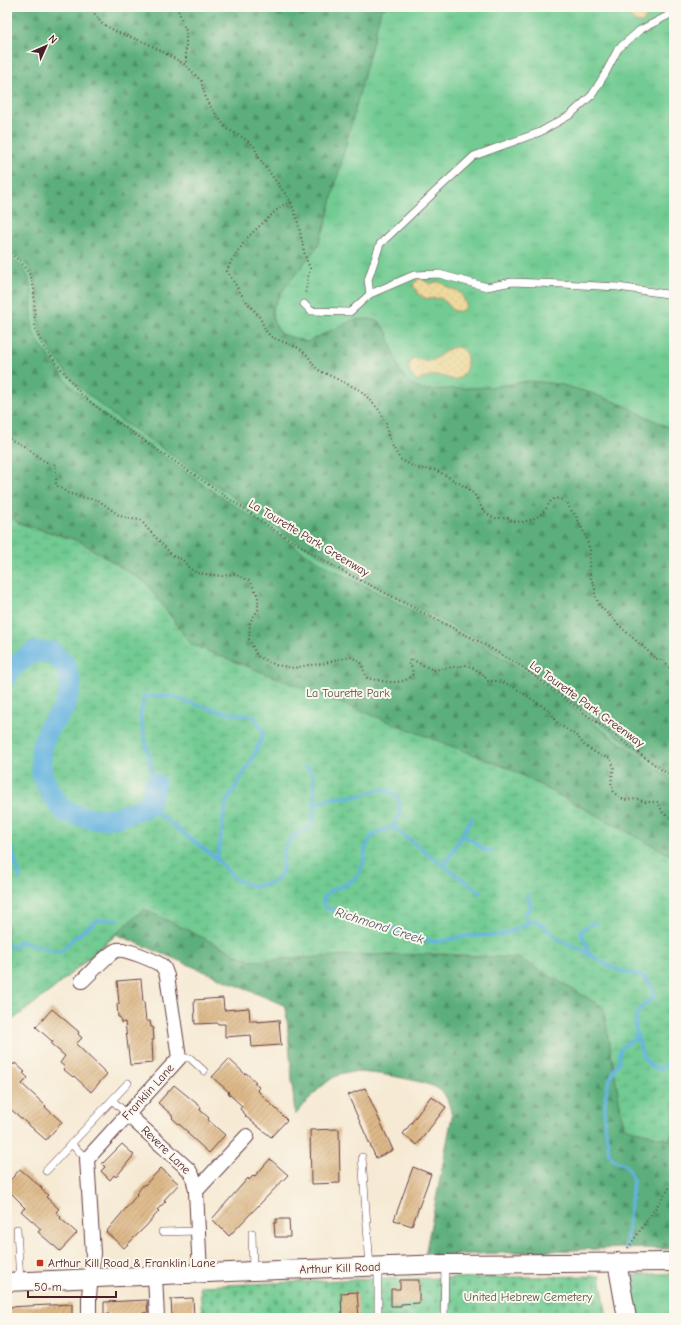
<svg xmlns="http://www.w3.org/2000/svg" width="681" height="1325" viewBox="0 0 681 1325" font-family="'Comic Neue',sans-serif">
	<defs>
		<pattern id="grass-tufts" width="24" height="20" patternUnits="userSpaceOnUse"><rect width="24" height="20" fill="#71cb92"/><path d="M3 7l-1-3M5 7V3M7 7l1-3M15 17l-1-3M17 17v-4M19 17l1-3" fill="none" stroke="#63ae7e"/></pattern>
		<pattern id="forest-firs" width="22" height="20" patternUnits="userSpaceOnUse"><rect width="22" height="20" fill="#5caf7c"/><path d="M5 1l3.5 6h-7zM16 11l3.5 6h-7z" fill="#4e8e66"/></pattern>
		<pattern id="wetland-marsh" width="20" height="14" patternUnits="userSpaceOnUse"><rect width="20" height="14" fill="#71cb92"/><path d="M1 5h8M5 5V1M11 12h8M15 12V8" fill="none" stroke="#63ae7e"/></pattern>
		<pattern id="sand-dots" width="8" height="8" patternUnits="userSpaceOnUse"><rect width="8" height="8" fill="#eeda9e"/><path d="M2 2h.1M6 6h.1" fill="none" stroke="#cebb88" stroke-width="1.8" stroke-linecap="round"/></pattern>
		<pattern id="cemetery-stones" width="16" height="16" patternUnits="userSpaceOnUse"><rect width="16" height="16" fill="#71cb92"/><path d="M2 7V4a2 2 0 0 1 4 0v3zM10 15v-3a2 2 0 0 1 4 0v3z" fill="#63ae7e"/></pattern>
		<pattern id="building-hatch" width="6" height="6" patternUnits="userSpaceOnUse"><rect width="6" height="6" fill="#deb989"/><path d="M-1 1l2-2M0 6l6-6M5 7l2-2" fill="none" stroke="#b69670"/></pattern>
	</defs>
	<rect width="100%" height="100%" fill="#fbf7ec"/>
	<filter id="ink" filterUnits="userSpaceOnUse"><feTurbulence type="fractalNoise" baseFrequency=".025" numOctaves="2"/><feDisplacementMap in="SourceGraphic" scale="8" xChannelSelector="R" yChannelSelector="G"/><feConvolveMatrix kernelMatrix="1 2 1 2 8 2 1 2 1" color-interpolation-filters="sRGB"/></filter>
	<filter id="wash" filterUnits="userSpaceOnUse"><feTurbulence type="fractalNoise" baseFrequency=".012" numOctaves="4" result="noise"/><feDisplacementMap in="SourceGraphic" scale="16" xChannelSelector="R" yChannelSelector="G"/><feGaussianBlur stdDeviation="0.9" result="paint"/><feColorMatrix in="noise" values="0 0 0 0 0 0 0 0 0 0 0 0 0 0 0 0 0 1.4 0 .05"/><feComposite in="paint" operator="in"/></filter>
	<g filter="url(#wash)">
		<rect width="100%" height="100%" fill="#f6ead4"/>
		<g fill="url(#grass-tufts)" stroke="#5e755e">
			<path d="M 7,7 L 674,7 L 674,1249 L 619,1248 L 425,1256 L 452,1117 C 450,1105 447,1094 437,1088 C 424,1080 354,1067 340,1074 C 322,1082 309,1100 295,1115 L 286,1006 L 117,934 L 54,988 L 7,1024 Z"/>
			<polygon points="674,1273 674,1318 636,1318 629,1282 631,1278 636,1275"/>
		</g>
		<g fill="url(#forest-firs)" stroke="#536754">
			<polygon points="7,7 387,7 381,10 324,229 317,247 283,290 272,309 273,321 281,334 307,342 353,320 370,319 380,322 388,334 393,352 400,371 409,383 422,390 491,387 529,381 559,384 591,393 623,405 674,430 674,776 608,729 514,659 346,570 284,534 271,523 116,417 78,386 65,371 41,335 37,312 37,288 32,272 28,266 7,247"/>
			<polygon points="7,254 24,269 29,279 32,292 32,321 33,332 39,343 68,383 80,395 100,412 207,487 300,550 329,568 473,641 519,667 601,729 674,781 674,857 510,769 192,645 146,583 79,541 18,523 7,514"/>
			<path d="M 144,909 L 251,961 L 351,955 L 441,954 L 519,958 L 603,1007 L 624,1127 L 669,1140 L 674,1130 L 674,1249 L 619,1248 L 425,1256 L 452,1117 C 450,1105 447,1094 437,1088 C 424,1080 354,1067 340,1074 C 322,1082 309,1100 295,1115 L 286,1006 L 116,934 Z"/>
		</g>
		<polygon fill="url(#wetland-marsh)" stroke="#5e755e" points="7,514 18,523 79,541 146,583 192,645 510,769 674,857 674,1130 669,1140 624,1127 603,1007 519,958 441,954 351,955 251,961 144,909 54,988 7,1024"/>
		<g fill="url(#sand-dots)" stroke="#9c7c64">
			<path d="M 634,7 L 650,7 C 646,12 647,19 642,23 L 637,23 L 631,18 L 631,10 Z"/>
			<path d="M 420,278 L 430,284 C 442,279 440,284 450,288 C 460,291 463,295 466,305 C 463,312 459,312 452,310 L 447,303 L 440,298 L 427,299 L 418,294 L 413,285 L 415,282 Z"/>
			<path d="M 455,347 C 470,347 471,371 459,378 C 453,382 447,377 441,376 C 436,375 427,376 422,378 C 421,379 419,380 417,381 C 408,374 406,368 413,358 C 418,358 423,362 429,361 C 438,360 444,349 455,347 Z"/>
		</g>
		<polygon fill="url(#cemetery-stones)" stroke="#5e755e" points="600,1276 607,1318 202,1318 200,1286 366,1279"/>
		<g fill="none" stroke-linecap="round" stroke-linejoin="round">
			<g stroke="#65b4df" stroke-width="3.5">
				<polyline points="305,766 313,774 315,806"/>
				<path d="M 155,784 L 140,717 L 144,696 L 168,696 L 219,711 L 255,717 L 264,733 L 251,761 L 226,803 L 217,859 L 235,879 L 253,887 L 267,884 L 277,880 L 282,872 L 284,850 L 291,837 L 310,828 L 313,820 L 315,806 C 328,794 346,799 363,795 C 369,794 374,790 380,789 C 386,788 393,793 398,796 L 400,807 L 397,820 L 392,827 L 379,832 L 371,837 L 365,849 L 364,862 L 357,877 L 343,886 L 331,890 L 324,897 L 323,903 L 325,907 L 352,919 L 388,927 L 435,942 L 466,936 L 500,935 L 512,931 L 527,923 L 534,920 L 542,924 L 556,938 L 587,953 L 619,971 L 636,974 L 646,978 L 652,987 L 654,996 L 650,1001 L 644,1005 L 639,1010 L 636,1018 L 635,1028 L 643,1057 L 652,1067 L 661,1069 L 674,1056"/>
				<polyline points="148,806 217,859"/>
				<polyline points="392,827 481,893"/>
				<polyline points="461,835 474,841 481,848 492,852"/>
				<polyline points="7,839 11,846 20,879"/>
				<polyline points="444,866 472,818"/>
				<polyline points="527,895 531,907 525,914 527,923"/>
				<polyline points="7,946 16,946 18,941 60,952 74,938 97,920 118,919"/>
				<polyline points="587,953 588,948 580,931 596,922"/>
				<polyline points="626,1248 633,1181 630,1171 625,1165 614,1160 609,1154 604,1116 606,1093 609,1080 619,1061 620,1050 622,1047 637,1037"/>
			</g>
			<polyline stroke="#65b4df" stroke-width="21" points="7,676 12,668 33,652 52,652 65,665 71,686 63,710 49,727 41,749 42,775 52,796 65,812 93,819 115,818 148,806 155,784"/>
		</g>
		<g id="blocks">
			<g fill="url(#building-hatch)">
				<polygon points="141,979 143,1002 144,1002 146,1021 150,1021 151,1027 153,1027 154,1040 152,1040 153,1063 130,1065 125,1022 121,1023 120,1017 118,1017 117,1004 119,1004 117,981"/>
				<polygon points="223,998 224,1010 249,1008 250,1021 257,1021 257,1022 279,1020 281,1045 252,1047 251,1035 225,1037 225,1024 218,1024 218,1023 195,1024 194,1000"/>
				<polygon points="52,1009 79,1032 78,1034 82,1038 76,1044 107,1074 91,1092 74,1076 73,1077 63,1069 65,1067 60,1063 65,1056 51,1044 53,1042 36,1027"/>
				<polygon points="7,1058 14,1065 15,1063 25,1072 23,1073 28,1078 22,1084 46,1106 45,1107 62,1122 46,1140 7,1106"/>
				<polygon points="229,1059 245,1074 246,1073 256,1082 254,1083 259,1087 257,1090 287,1120 271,1137 245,1116 246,1115 240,1109 242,1106 228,1093 229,1092 212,1077"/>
				<polygon points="174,1085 201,1107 200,1110 209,1118 208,1120 225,1135 209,1153 187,1133 188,1132 172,1118 173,1117 171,1114 158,1103"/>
				<polygon points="365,1088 393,1150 376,1158 348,1095"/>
				<polygon points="431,1096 446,1107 417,1145 403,1134"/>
				<polygon points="339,1129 340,1183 311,1184 310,1130"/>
				<polygon points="122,1144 134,1155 116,1177 114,1175 110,1180 101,1171 105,1167 102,1164"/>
				<polygon points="270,1159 288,1175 229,1236 212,1219 248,1178 249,1180 254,1175 255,1176"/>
				<polygon points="413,1167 431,1174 412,1226 394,1220"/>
				<polygon points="161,1168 179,1184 164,1200 166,1201 157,1210 159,1211 147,1225 124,1248 106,1232 137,1195 136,1194 144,1184 145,1185"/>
				<polygon points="20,1169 42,1188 41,1189 48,1195 46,1197 59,1209 56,1212 61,1217 60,1218 77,1233 60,1251 38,1232 41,1229 21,1211 25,1208 21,1204 21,1203 7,1189 7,1184"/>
				<polygon points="276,1219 289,1219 290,1237 275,1237 274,1223 276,1223"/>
				<polygon points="400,1280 419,1280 419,1303 401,1304 401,1306 391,1306 391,1289 400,1289"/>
				<polygon points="357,1292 359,1318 342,1318 341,1293"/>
				<polygon points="193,1298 194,1318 172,1318 171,1299"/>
				<polygon points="147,1300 148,1312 143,1313 143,1318 109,1318 109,1314 104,1314 104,1302"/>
				<polygon points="72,1304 72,1318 7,1318 7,1307"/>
			</g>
		</g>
	</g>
	<g filter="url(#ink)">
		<use href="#blocks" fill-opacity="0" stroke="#643d44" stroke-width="1"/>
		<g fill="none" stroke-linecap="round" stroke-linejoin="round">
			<defs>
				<g id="service">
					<polyline points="674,9 667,16 640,30 618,49 605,74 592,95 570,115 540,132 474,156 437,190 380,244 368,280 370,294 414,275 439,274 487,287 512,282 562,284 618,287 674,295"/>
					<polyline points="304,304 311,311 350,312 370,294"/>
					<polyline points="179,1058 190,1058 204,1071"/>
					<polyline points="112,1100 127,1114"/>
					<polyline points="71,1144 87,1159"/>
					<polyline points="362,1157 370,1267"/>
					<polyline points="46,1171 128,1083"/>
					<polyline points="17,1229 20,1282"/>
					<polyline points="162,1232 198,1231"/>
					<polyline points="252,1233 253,1271"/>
					<polyline points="378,1267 378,1318"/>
					<polyline points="444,1318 445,1265"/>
				</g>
				<g id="minor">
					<path d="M 82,981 C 90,974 108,953 117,950 C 125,948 153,960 161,965 L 164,968 L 167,976 L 179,1058 L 87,1159 L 93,1253 L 89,1297 L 89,1318"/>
					<polyline points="127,1114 189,1170 193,1177 196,1191 200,1273"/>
					<polyline points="196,1191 247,1136"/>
					<polyline points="155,1275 157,1318"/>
				</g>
				<g id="tertiary">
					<polyline points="617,1262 627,1318"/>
					<polyline points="7,1282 253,1271 445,1264 674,1262"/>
				</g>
			</defs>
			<use href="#service" stroke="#643d44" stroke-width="8"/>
			<use href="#minor" stroke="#643d44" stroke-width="16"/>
			<use href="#tertiary" stroke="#643d44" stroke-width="20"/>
			<g stroke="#643d44" stroke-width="2" stroke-dasharray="1 3" stroke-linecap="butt">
				<polyline points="90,7 101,23 119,33 147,43 186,65 201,81 207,102 227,129 242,137 254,146 259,158 291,202 298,222 305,256 310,268 305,294"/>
				<polyline points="177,7 186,31 186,65"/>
				<polyline points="291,202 281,206 248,237 231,261 227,271 245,300 259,316 266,331 271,337 299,348 308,356 314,366 320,371 360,390 373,403 380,411 386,423 388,435 394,449 400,459 416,468 435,470 445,475 467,488 474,494 483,510 490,516 495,518 508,518 512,521 522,522 531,520 540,515 546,509 550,502 555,498 562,500 568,504 570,509 576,516 586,537 590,550 589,569 591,579 595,587 595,595 599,605 624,630 649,652 652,656 659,660 663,660 674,673"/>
				<polyline points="7,251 21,262 31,277 34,289 35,329 43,346 81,394 107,415 276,531 342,571 482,643 522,667 674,779"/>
				<path d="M 7,435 L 10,439 L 29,449 L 44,461 L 56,465 L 56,485 L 68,493 L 84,498 L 98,500 L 120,516 L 131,519 L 141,520 L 146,527 L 174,557 L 182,559 L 189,568 L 197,573 L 222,576 L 234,574 L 250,581 L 258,596 L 258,610 L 250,622 L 249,639 L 257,656 L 276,665 L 294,668 L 308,665 L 322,664 L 339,659 L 352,657 L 361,663 L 367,678 C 381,681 404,687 413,674 L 412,668 L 408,663 L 411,659 L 433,670 L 467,665 L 482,673 L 488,681 L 499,681 L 512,686 L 550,711 L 558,724 L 576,735 L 585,746 L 601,756 L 610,758 L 614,767 L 611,782 L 614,793 L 624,800 L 637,799 L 645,802 L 658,802 L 663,813 L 674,821"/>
				<polyline points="628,1248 674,1181"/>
			</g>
			<use href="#service" stroke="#fff" stroke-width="7"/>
			<use href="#minor" stroke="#fff" stroke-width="14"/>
			<use href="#tertiary" stroke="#fff" stroke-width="18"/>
		</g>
	</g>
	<rect fill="#c8321e" stroke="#fbf7ec" stroke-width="1.5" x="36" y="1259" width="8" height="8" rx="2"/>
	<g text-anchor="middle" stroke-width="4" stroke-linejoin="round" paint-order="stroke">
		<g font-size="12" fill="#4a1f2b" stroke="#fbf7ec">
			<text transform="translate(309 538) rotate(31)" y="4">La Tourette Park Greenway</text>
			<text transform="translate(587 704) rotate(36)" y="4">La Tourette Park Greenway</text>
			<text transform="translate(148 1092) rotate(-48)" y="4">Franklin Lane</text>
			<text transform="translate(166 1150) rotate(44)" y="4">Revere Lane</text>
			<text transform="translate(340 1268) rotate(-2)" y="4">Arthur Kill Road</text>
		</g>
		<g font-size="12" fill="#56534a" stroke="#fbf7ec">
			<text x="348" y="697">La Tourette Park</text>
			<text x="528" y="1301">United Hebrew Cemetery</text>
		</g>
		<g font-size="12" fill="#4a1f2b" stroke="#fbf7ec" text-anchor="start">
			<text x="48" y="1267">Arthur Kill Road &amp; Franklin Lane</text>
		</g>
		<g font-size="13" font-style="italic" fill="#53536a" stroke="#fbf7ec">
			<text transform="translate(380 925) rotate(18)" y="5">Richmond Creek</text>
		</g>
	</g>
	<rect width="681" height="1325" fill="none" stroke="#fbf7ec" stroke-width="24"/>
	<g transform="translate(46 46) rotate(45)" stroke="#fbf7ec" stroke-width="3" paint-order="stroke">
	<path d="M0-3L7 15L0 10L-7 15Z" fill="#4a1f2b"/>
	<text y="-6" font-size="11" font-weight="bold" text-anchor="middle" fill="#4a1f2b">N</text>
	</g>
	<path d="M28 1291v6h88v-6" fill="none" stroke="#4a1f2b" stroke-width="2"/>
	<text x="34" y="1291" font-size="12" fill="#4a1f2b" stroke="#fbf7ec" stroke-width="3" paint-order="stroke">50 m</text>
</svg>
